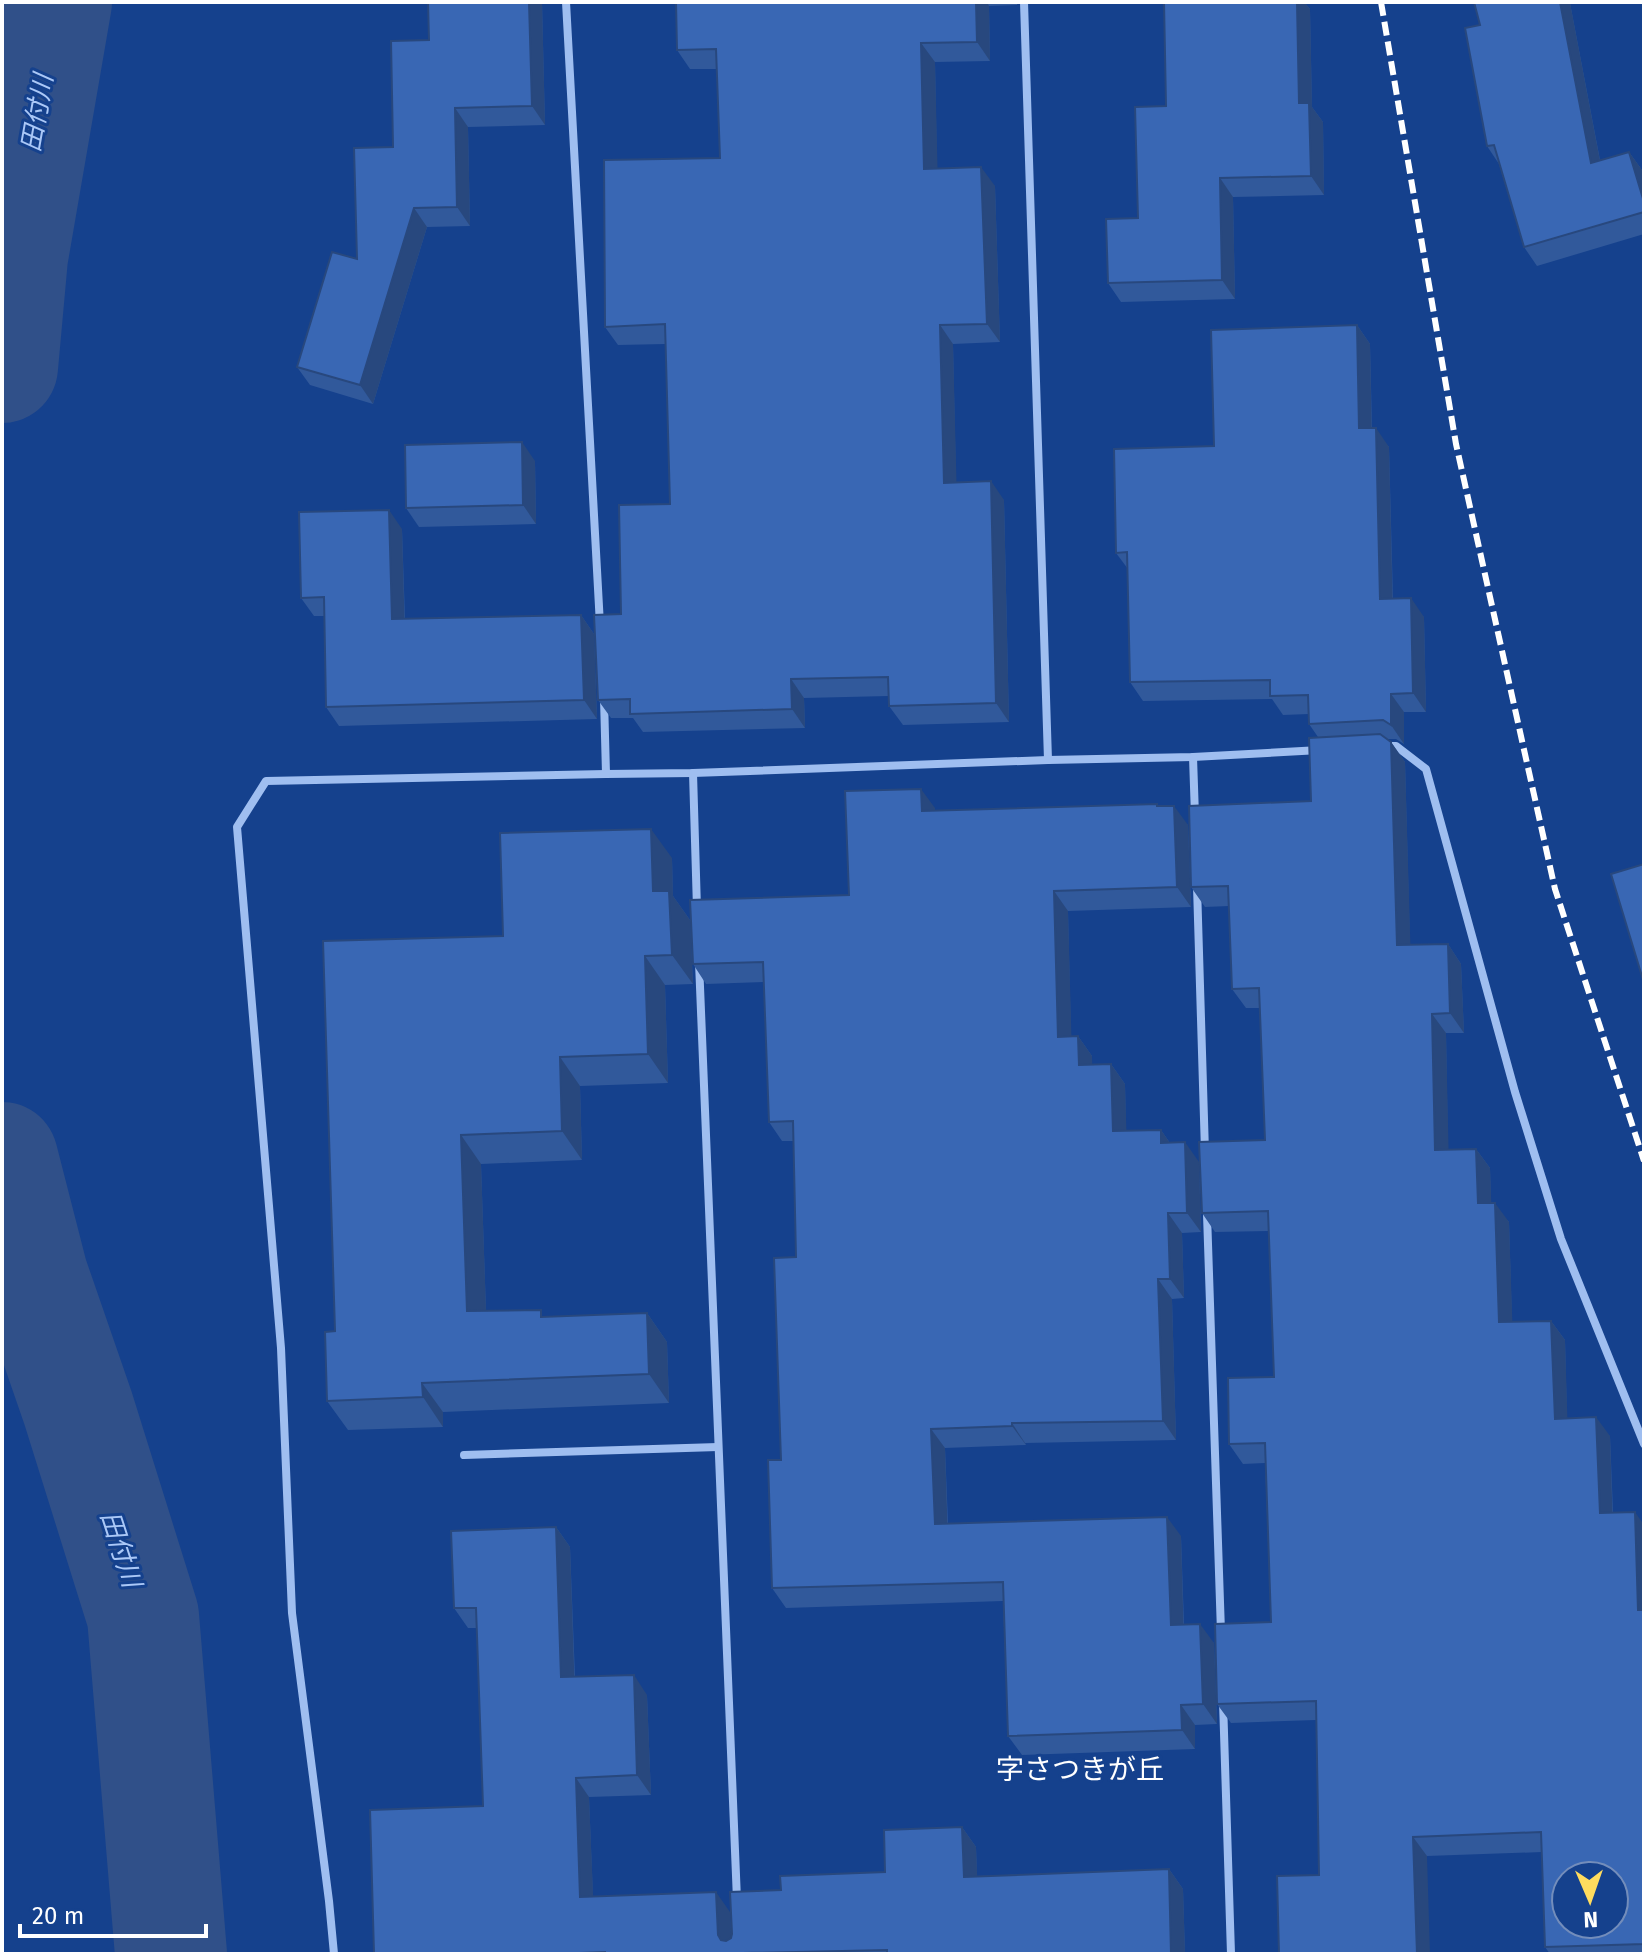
<svg xmlns="http://www.w3.org/2000/svg" width="1646" height="1956" viewBox="0 0 1646 1956" font-family="'Fira Sans','Noto Sans JP',sans-serif">
	<rect width="100%" height="100%" fill="#15418d"/>
	<g fill="none" stroke-linecap="round" stroke-linejoin="round">
		<g stroke="#305089" stroke-width="112">
			<polyline points="2,367 12,257 56,2"/>
			<polyline points="2,1158 32,1275 78,1408 143,1616 171,1954"/>
		</g>
		<g stroke="#9fbef0" stroke-width="8">
			<polyline points="566,2 600,625"/>
			<polyline points="1024,2 1048,760"/>
			<polyline points="604,698 606,774 693,773 1048,760 1193,757 1320,750"/>
			<polyline points="1385,746 1396,746 1426,769 1515,1092 1561,1239 1644,1444"/>
			<polyline points="1193,757 1195,816"/>
			<polyline points="693,773 697,909"/>
			<polyline points="1197,886 1205,1152"/>
			<polyline points="699,962 737,1900"/>
			<polyline points="1207,1214 1221,1632"/>
			<polyline points="464,1455 718,1447"/>
			<polyline points="1223,1701 1231,1954"/>
			<polyline points="334,1954 329,1901 292,1613 281,1348 237,827 266,781 606,774"/>
		</g>
		<polyline stroke="#fff" stroke-width="6" stroke-dasharray="14 6" stroke-linecap="butt" points="1381,2 1456,444 1555,889 1644,1161"/>
	</g>
	<g fill="#31599b">
		<polygon points="428,2 542,2 545,125 468,127 470,226 427,227 373,404 310,385 297,367 357,259 429,40"/>
		<polygon points="676,2 1018,2 1017,5 989,6 990,61 935,62 937,168 995,186 1000,342 953,344 956,482 1004,500 1009,722 903,725 889,706 889,696 804,698 805,728 643,732 633,718 611,718 598,700 621,614 670,504 666,344 618,345 605,327 720,158 717,69 690,69 677,50"/>
		<polygon points="1029,2 1125,2 1031,4"/>
		<polygon points="1164,2 1304,2 1310,9 1312,107 1323,122 1324,195 1233,197 1235,299 1121,302 1108,283 1138,218 1166,106"/>
		<polygon points="1474,2 1575,2 1570,3 1600,160 1629,152 1642,170 1644,177 1644,234 1537,266 1524,247 1499,164 1487,146 1480,25"/>
		<polygon points="1357,325 1370,344 1372,428 1389,447 1393,599 1424,617 1426,712 1404,712 1404,744 1396,739 1388,739 1391,742 1405,762 1410,945 1448,944 1461,964 1464,1033 1446,1033 1448,1150 1476,1149 1490,1168 1491,1203 1509,1222 1512,1322 1551,1321 1565,1340 1567,1418 1610,1436 1613,1512 1644,1525 1644,1954 1550,1954 1545,1947 1542,1852 1427,1856 1319,1875 1316,1720 1231,1723 1217,1704 1271,1622 1265,1463 1243,1464 1229,1444 1274,1377 1269,1231 1215,1232 1202,1213 1265,1140 1260,1008 1246,1008 1232,989 1229,906 1205,907 1191,887 1311,801 1318,737 1309,724 1309,714 1283,715 1272,699 1143,701 1130,682 1128,569 1116,553 1214,446"/>
		<polygon points="535,461 536,524 419,527 406,508"/>
		<polygon points="402,529 405,619 581,615 594,634 597,719 339,726 326,707 324,616 314,616 301,598"/>
		<polygon points="1158,806 1188,825 1191,907 1068,911 1071,1037 1078,1036 1092,1056 1092,1065 1111,1064 1125,1084 1126,1130 1161,1130 1170,1143 1199,1162 1201,1232 1182,1233 1184,1298 1172,1299 1176,1440 1025,1443 1026,1445 945,1448 948,1523 1181,1536 1184,1624 1214,1643 1217,1724 1195,1725 1195,1749 1022,1755 1008,1736 1003,1601 786,1608 772,1588 796,1257 793,1141 782,1141 769,1122 764,982 706,984 693,964 849,895 935,808 935,811"/>
		<polygon points="672,858 673,896 690,920 693,984 665,985 668,1083 580,1086 582,1160 481,1164 486,1311 546,1317 647,1313 667,1342 669,1403 443,1412 443,1427 348,1430 327,1401 335,1331 503,936"/>
		<polygon points="556,1527 570,1547 575,1677 647,1695 651,1795 589,1797 593,1897 730,1912 731,1937 781,1890 885,1872 962,1827 976,1847 977,1876 1169,1869 1183,1889 1185,1954 374,1954 483,1806 477,1628 468,1628 454,1608"/>
	</g>
	<g fill="#28487e">
		<polygon points="529,2 542,2 545,125 532,106"/>
		<polygon points="976,2 987,2 989,6 990,61 977,42"/>
		<polygon points="1297,2 1304,2 1310,9 1312,107 1323,122 1324,195 1311,176 1299,103"/>
		<polygon points="1560,2 1569,2 1570,3 1604,182 1591,163"/>
		<polygon points="921,43 935,62 938,188 924,169"/>
		<polygon points="455,108 468,127 470,226 457,207"/>
		<polygon points="1629,152 1642,170 1644,177 1644,202"/>
		<polygon points="981,167 995,186 1000,342 987,324"/>
		<polygon points="1220,178 1233,197 1235,299 1222,280"/>
		<polygon points="414,208 427,227 373,404 360,385"/>
		<polygon points="940,325 953,344 957,502 944,483"/>
		<polygon points="1357,325 1370,344 1372,447 1359,428"/>
		<polygon points="1376,428 1389,447 1393,617 1380,599"/>
		<polygon points="522,442 535,461 536,524 523,505"/>
		<polygon points="991,481 1004,500 1009,722 996,703"/>
		<polygon points="389,510 402,529 405,638 392,619"/>
		<polygon points="1411,598 1424,617 1426,712 1413,693"/>
		<polygon points="581,615 594,634 597,719 584,700"/>
		<polygon points="791,679 804,698 805,728 792,709"/>
		<polygon points="1391,694 1404,712 1404,744 1391,725"/>
		<polygon points="1391,742 1405,762 1411,965 1397,945"/>
		<polygon points="921,789 935,808 936,831 922,811"/>
		<polygon points="1174,806 1188,825 1191,907 1177,887"/>
		<polygon points="651,829 672,858 673,896 690,920 693,984 672,955 653,891"/>
		<polygon points="1054,891 1068,911 1072,1057 1058,1037"/>
		<polygon points="1448,944 1461,964 1464,1033 1450,1013"/>
		<polygon points="645,956 665,985 668,1083 648,1054"/>
		<polygon points="1432,1014 1446,1033 1449,1169 1435,1150"/>
		<polygon points="1078,1036 1092,1056 1093,1085 1079,1065"/>
		<polygon points="560,1057 580,1086 582,1160 562,1131"/>
		<polygon points="1111,1064 1125,1084 1127,1150 1113,1131"/>
		<polygon points="1161,1130 1174,1149 1161,1143"/>
		<polygon points="461,1135 481,1164 487,1340 467,1311"/>
		<polygon points="1185,1142 1199,1162 1201,1232 1187,1213"/>
		<polygon points="1476,1149 1490,1168 1492,1222 1478,1203"/>
		<polygon points="1495,1203 1509,1222 1513,1341 1499,1322"/>
		<polygon points="1168,1213 1182,1233 1184,1298 1170,1279"/>
		<polygon points="1158,1279 1172,1299 1176,1440 1163,1421"/>
		<polygon points="647,1313 667,1342 669,1403 649,1374"/>
		<polygon points="1551,1321 1565,1340 1568,1438 1555,1419"/>
		<polygon points="422,1383 443,1412 443,1427 423,1397"/>
		<polygon points="1596,1417 1610,1436 1613,1532 1600,1513"/>
		<polygon points="1012,1423 1025,1443 1026,1445 1012,1426"/>
		<polygon points="931,1429 945,1448 948,1543 935,1524"/>
		<polygon points="1635,1512 1644,1525 1644,1618 1638,1610"/>
		<polygon points="1167,1517 1181,1536 1184,1644 1171,1625"/>
		<polygon points="556,1527 570,1547 575,1697 561,1677"/>
		<polygon points="1200,1624 1214,1643 1217,1724 1203,1704"/>
		<polygon points="634,1675 647,1695 651,1795 637,1775"/>
		<polygon points="1181,1705 1195,1725 1195,1749 1182,1730"/>
		<polygon points="576,1778 589,1797 594,1917 580,1897"/>
		<polygon points="962,1827 976,1847 978,1896 964,1877"/>
		<polygon points="1413,1837 1427,1856 1430,1954 1417,1954"/>
		<polygon points="1169,1869 1183,1889 1185,1954 1171,1954"/>
		<polygon points="716,1892 730,1912 732,1954 718,1935"/>
	</g>
	<g fill="#3967b4" stroke="#28487e" stroke-width="2" fill-rule="evenodd">
		<polygon points="428,2 529,2 532,106 455,108 457,207 414,208 360,385 297,367 332,252 357,259 354,148 393,147 391,41 429,40"/>
		<polygon points="676,2 976,2 977,42 921,43 924,169 981,167 987,324 940,325 944,483 991,481 996,703 889,706 888,677 791,679 792,709 630,714 630,699 598,700 594,615 621,614 619,505 670,504 665,324 605,327 604,160 720,158 716,49 677,50"/>
		<polygon points="1164,2 1297,2 1299,103 1309,103 1311,176 1220,178 1222,280 1108,283 1106,219 1138,218 1135,107 1166,106"/>
		<polygon points="1474,2 1560,2 1591,163 1629,152 1644,202 1644,212 1524,247 1494,145 1487,146 1465,28 1480,25"/>
		<polygon points="1357,325 1359,428 1376,428 1380,599 1411,598 1413,693 1391,694 1391,725 1383,720 1309,724 1308,695 1270,696 1270,680 1130,682 1127,552 1116,553 1114,449 1214,446 1211,330"/>
		<polygon points="522,442 523,505 406,508 405,445"/>
		<polygon points="389,510 392,619 581,615 584,700 326,707 324,597 301,598 299,512"/>
		<path d="M 1380,734 L 1391,742 L 1397,945 L 1448,944 L 1450,1013 L 1432,1014 L 1435,1150 L 1476,1149 L 1478,1203 L 1495,1203 L 1499,1322 L 1551,1321 L 1555,1419 L 1596,1417 L 1600,1513 L 1635,1512 L 1638,1610 L 1644,1610 L 1644,1944 L 1545,1947 L 1541,1832 L 1413,1837 L 1417,1954 L 1279,1954 L 1277,1876 L 1319,1875 L 1316,1701 L 1217,1704 L 1215,1624 L 1271,1622 L 1265,1443 L 1229,1444 L 1228,1378 L 1274,1377 L 1268,1211 L 1202,1213 L 1199,1142 L 1265,1140 L 1259,988 L 1232,989 L 1228,886 L 1191,887 L 1189,806 L 1311,801 L 1309,738 ZM 1566,1876 L 1614,1876 L 1614,1924 L 1566,1924 Z"/>
		<polygon points="921,789 922,811 1157,804 1157,806 1174,806 1177,887 1054,891 1058,1037 1078,1036 1079,1065 1111,1064 1113,1131 1161,1130 1161,1143 1185,1142 1187,1213 1168,1213 1170,1279 1158,1279 1163,1421 1012,1423 1012,1426 931,1429 935,1524 1167,1517 1171,1625 1200,1624 1203,1704 1181,1705 1182,1730 1008,1736 1003,1582 772,1588 768,1460 781,1460 774,1258 796,1257 793,1121 769,1122 763,962 693,964 690,900 849,895 845,791"/>
		<polygon points="651,829 653,891 669,891 672,955 645,956 648,1054 560,1057 562,1131 461,1135 467,1311 541,1310 541,1317 647,1313 649,1374 422,1383 423,1397 327,1401 325,1332 335,1331 323,941 503,936 500,833"/>
		<polygon points="1644,864 1644,983 1611,874"/>
		<polygon points="556,1527 561,1677 634,1675 637,1775 576,1778 580,1897 716,1892 718,1935 721,1940 726,1941 731,1938 732,1934 730,1892 781,1890 780,1876 885,1872 884,1830 962,1827 964,1877 1169,1869 1171,1954 887,1954 887,1950 699,1954 605,1954 605,1952 552,1954 374,1954 370,1810 483,1806 476,1608 454,1608 451,1531"/>
	</g>
	<g text-anchor="middle" stroke-width="6" stroke-linejoin="round" paint-order="stroke">
		<g font-size="26" font-style="italic" fill="#abc8f7" stroke="#15418d">
			<text transform="translate(37 113) rotate(-80)" y="9">田付川</text>
			<text transform="translate(121 1549) rotate(72)" y="9">田付川</text>
		</g>
		<g font-size="28" fill="#fff" stroke="#15418d">
			<text x="1080" y="1779">字さつきが丘</text>
		</g>
	</g>
	<rect width="1646" height="1956" fill="none" stroke="#ffffff" stroke-width="8"/>
	<g transform="translate(1590 1900) rotate(178)"><circle r="38" fill="#15418d" stroke="#738dbb" stroke-width="2"/>
	<path d="M0-6L14 30L0 20L-14 30Z" fill="#ffdc5e"/>
	<text y="-12" font-size="22" font-weight="bold" text-anchor="middle" fill="#ffffff">N</text>
	</g>
	<path d="M20 1924v12h186v-12" fill="none" stroke="#ffffff" stroke-width="4"/>
	<text x="32" y="1924" font-size="24" fill="#ffffff" stroke="#15418d" stroke-width="6" paint-order="stroke">20 m</text>
</svg>
